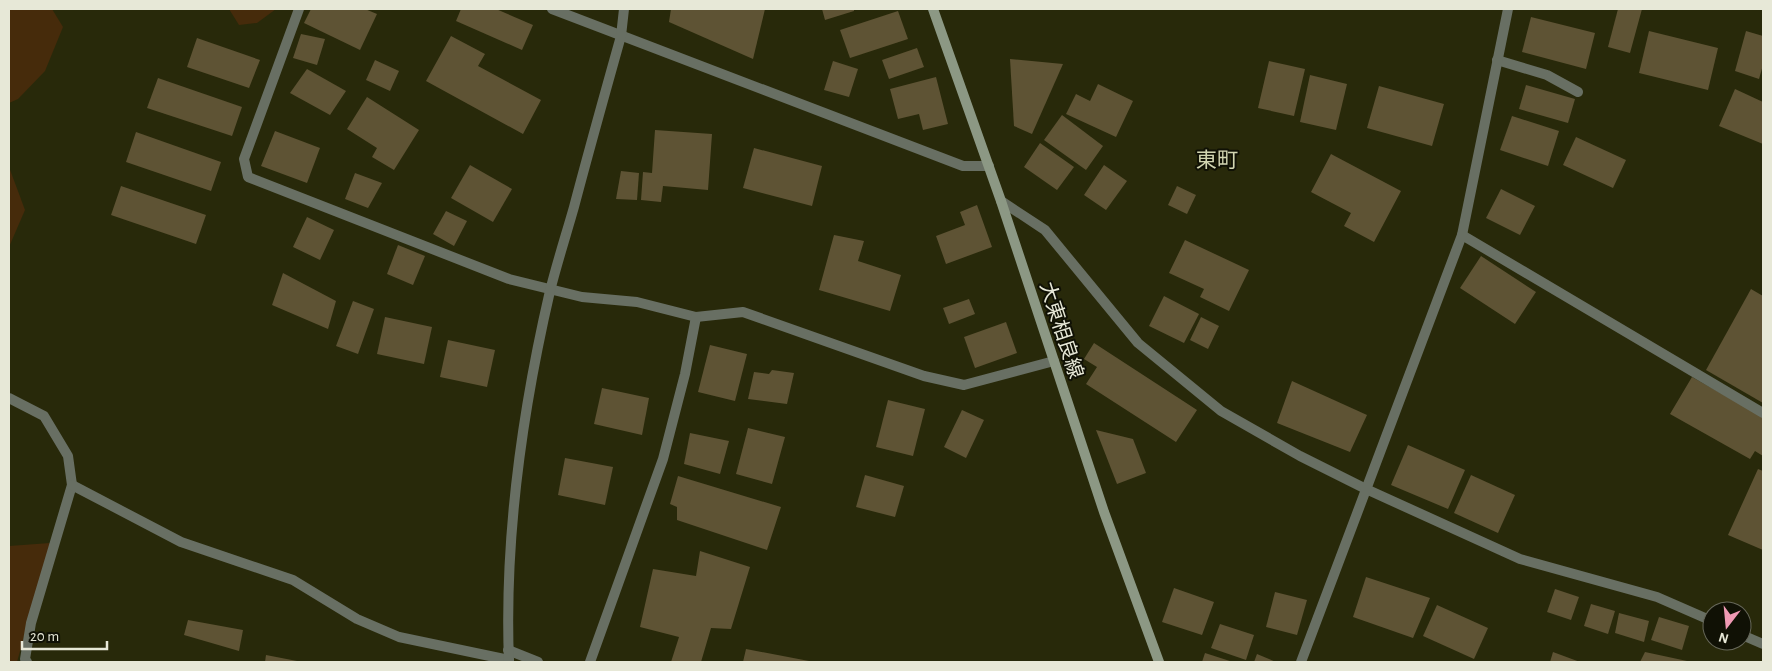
<svg xmlns="http://www.w3.org/2000/svg" width="1772" height="671" viewBox="0 0 1772 671" font-family="'Alegreya Sans','Noto Sans JP',sans-serif">
	<rect width="100%" height="100%" fill="#28290a"/>
	<g fill="#462b0b">
		<polygon points="9,9 52,9 63,27 45,71 18,99 9,103"/>
		<polygon points="229,9 276,9 257,23 239,25"/>
		<polygon points="9,167 25,210 9,247"/>
		<polygon points="50,543 17,662 9,662 9,546"/>
	</g>
	<g fill="#5e5334">
		<polygon points="311,9 365,9 377,14 360,50 304,23"/>
		<polygon points="461,9 496,9 533,25 522,50 456,21"/>
		<polygon points="671,9 765,9 753,59 669,22"/>
		<polygon points="822,9 854,9 854,11 825,20"/>
		<polygon points="1618,9 1642,9 1630,53 1608,47"/>
		<polygon points="898,11 908,39 850,58 840,30"/>
		<polygon points="1531,17 1595,33 1586,69 1522,52"/>
		<polygon points="1649,31 1718,48 1708,90 1639,73"/>
		<polygon points="1746,31 1763,36 1763,65 1759,79 1735,71"/>
		<polygon points="301,34 325,39 317,65 293,58"/>
		<polygon points="451,36 485,54 478,66 541,100 523,134 426,81"/>
		<polygon points="197,38 260,60 249,88 187,67"/>
		<polygon points="917,48 924,67 889,79 882,60"/>
		<polygon points="1010,59 1063,64 1032,134 1014,126"/>
		<polygon points="375,60 399,71 390,91 366,80"/>
		<polygon points="833,61 858,69 849,97 824,90"/>
		<polygon points="1269,61 1305,69 1294,116 1258,108"/>
		<polygon points="307,69 346,91 330,115 290,93"/>
		<polygon points="1310,75 1347,84 1336,130 1300,122"/>
		<polygon points="936,77 948,124 923,130 919,114 898,119 890,89"/>
		<polygon points="158,78 242,107 232,136 147,108"/>
		<polygon points="1098,84 1133,101 1116,137 1066,114 1076,94 1090,101"/>
		<polygon points="1526,85 1575,99 1568,123 1519,109"/>
		<polygon points="1379,86 1444,104 1432,146 1367,128"/>
		<polygon points="1735,89 1763,102 1763,144 1719,126"/>
		<polygon points="367,97 419,130 394,170 372,157 377,148 347,129"/>
		<polygon points="1062,115 1103,146 1086,170 1044,140"/>
		<polygon points="1512,116 1559,131 1548,166 1500,150"/>
		<polygon points="655,130 712,134 708,190 663,186 661,202 641,200 643,172 652,173"/>
		<polygon points="275,131 320,148 307,183 261,166"/>
		<polygon points="136,132 221,162 211,191 126,162"/>
		<polygon points="1576,137 1626,160 1613,188 1563,165"/>
		<polygon points="1040,143 1074,167 1057,190 1024,167"/>
		<polygon points="754,148 822,166 812,206 743,188"/>
		<polygon points="1331,154 1401,191 1374,242 1344,226 1351,213 1311,192"/>
		<polygon points="470,165 512,189 493,222 451,198"/>
		<polygon points="1104,165 1127,181 1106,210 1084,195"/>
		<polygon points="621,171 639,173 637,200 616,199"/>
		<polygon points="355,173 382,183 368,208 345,199"/>
		<polygon points="121,186 206,215 196,244 111,215"/>
		<polygon points="1177,186 1196,195 1187,214 1168,205"/>
		<polygon points="1501,189 1535,206 1520,235 1486,218"/>
		<polygon points="977,205 992,247 946,264 936,236 965,225 960,212"/>
		<polygon points="446,211 467,221 454,246 433,234"/>
		<polygon points="307,217 334,230 320,260 293,247"/>
		<polygon points="834,235 864,241 858,261 901,275 890,311 819,290"/>
		<polygon points="1185,240 1249,270 1229,311 1200,297 1204,289 1169,273"/>
		<polygon points="398,245 425,256 413,285 387,274"/>
		<polygon points="1481,256 1536,292 1515,324 1460,288"/>
		<polygon points="283,273 336,301 328,329 272,305"/>
		<polygon points="1751,289 1763,296 1763,403 1706,370"/>
		<polygon points="1164,296 1199,314 1184,343 1149,326"/>
		<polygon points="969,299 975,314 949,324 943,308"/>
		<polygon points="353,301 374,309 358,354 336,346"/>
		<polygon points="385,317 432,327 424,364 377,354"/>
		<polygon points="1201,317 1219,326 1208,349 1190,340"/>
		<polygon points="1006,322 1017,353 975,368 964,337"/>
		<polygon points="448,340 495,350 487,387 440,377"/>
		<polygon points="1094,343 1197,410 1176,442 1086,384 1097,367 1084,359"/>
		<polygon points="710,345 747,354 735,401 698,392"/>
		<polygon points="772,370 794,373 787,404 748,399 754,372 769,374"/>
		<polygon points="1692,377 1763,417 1763,456 1755,451 1750,459 1670,414"/>
		<polygon points="1292,381 1367,415 1350,452 1277,423"/>
		<polygon points="602,388 649,398 642,435 594,424"/>
		<polygon points="888,400 925,409 913,456 876,447"/>
		<polygon points="962,410 984,420 966,458 944,447"/>
		<polygon points="748,428 785,437 772,484 736,474"/>
		<polygon points="1096,430 1133,439 1146,473 1117,484"/>
		<polygon points="690,433 729,441 720,474 684,464"/>
		<polygon points="1408,445 1465,470 1448,509 1391,485"/>
		<polygon points="565,458 613,467 605,505 558,495"/>
		<polygon points="1758,469 1763,471 1763,550 1728,535"/>
		<polygon points="865,475 904,486 895,517 856,507"/>
		<polygon points="1471,475 1515,495 1498,533 1454,513"/>
		<polygon points="678,476 781,507 767,550 677,520 677,507 670,504"/>
		<polygon points="700,551 750,567 731,629 711,628 701,662 671,662 679,637 640,627 653,569 696,576"/>
		<polygon points="1366,577 1430,598 1413,638 1353,617"/>
		<polygon points="1174,588 1214,602 1202,635 1162,622"/>
		<polygon points="1555,589 1579,597 1571,620 1547,612"/>
		<polygon points="1275,592 1307,600 1297,635 1266,627"/>
		<polygon points="1591,604 1615,611 1608,634 1584,626"/>
		<polygon points="1437,605 1488,628 1474,659 1423,636"/>
		<polygon points="1619,613 1649,621 1644,642 1615,633"/>
		<polygon points="1659,617 1689,626 1682,650 1651,640"/>
		<polygon points="188,620 243,630 239,651 184,635"/>
		<polygon points="1220,624 1254,635 1246,660 1211,648"/>
		<polygon points="746,649 809,661 809,662 743,662"/>
		<polygon points="1553,652 1580,662 1550,662"/>
		<polygon points="1645,652 1687,661 1687,662 1640,662"/>
		<polygon points="1205,653 1233,662 1202,662"/>
		<polygon points="1257,654 1276,662 1254,662"/>
		<polygon points="266,655 297,661 297,662 265,662"/>
	</g>
	<g fill="none" stroke-linecap="round" stroke-linejoin="round">
		<polyline stroke="#686f63" stroke-width="10" points="1497,60 1547,75 1578,92"/>
		<g stroke="#686f63" stroke-width="10">
			<polyline points="299,9 244,159 248,177 509,279 582,297 637,302 696,317 743,312 924,376 964,385 1054,361"/>
			<polyline points="552,9 963,166 989,166"/>
			<polyline points="1001,201 1045,230 1138,343 1221,411 1300,456 1366,489 1520,559 1657,597 1712,621"/>
			<polyline points="1462,235 1763,413"/>
			<polyline points="9,398 44,416 68,456 72,485 31,623 25,659 27,662"/>
			<polyline points="72,485 181,542 293,580 357,619 399,637 509,660"/>
			<polyline points="1742,635 1763,644"/>
			<polyline points="508,650 538,662"/>
			<polyline points="590,662 663,459 685,374 696,317"/>
			<polyline points="1301,662 1462,235 1508,9"/>
		</g>
		<path stroke="#686f63" stroke-width="10" d="M 509,662 C 504,538 522,412 550,291 C 557,263 566,235 574,207 C 589,150 605,93 621,36 L 624,9"/>
		<polyline stroke="#8c9884" stroke-width="10" points="933,9 1001,201 1104,512 1159,662"/>
	</g>
	<g text-anchor="middle" stroke-width="4" stroke-linejoin="round" paint-order="stroke">
		<g font-size="20" fill="#e7e8d7" stroke="#101105">
			<text transform="translate(1062 330) rotate(72)" y="7">大東相良線</text>
		</g>
		<g font-size="21" fill="#d2d5b1" stroke="#101105">
			<text x="1217" y="167">東町</text>
		</g>
	</g>
	<rect width="1772" height="671" fill="none" stroke="#e7e8d7" stroke-width="20"/>
	<g transform="translate(1727 626) rotate(196)"><circle r="24" fill="#101105" stroke="#666759"/>
	<path d="M0-4L9 19L0 12L-9 19Z" fill="#f09ab4"/>
	<text y="-8" font-size="14" font-weight="bold" text-anchor="middle" fill="#e7e8d7">N</text>
	</g>
	<path d="M22 641v8h85v-8" fill="none" stroke="#e7e8d7" stroke-width="2.5"/>
	<text x="30" y="641" font-size="15" fill="#e7e8d7" stroke="#101105" stroke-width="4" paint-order="stroke">20 m</text>
</svg>
